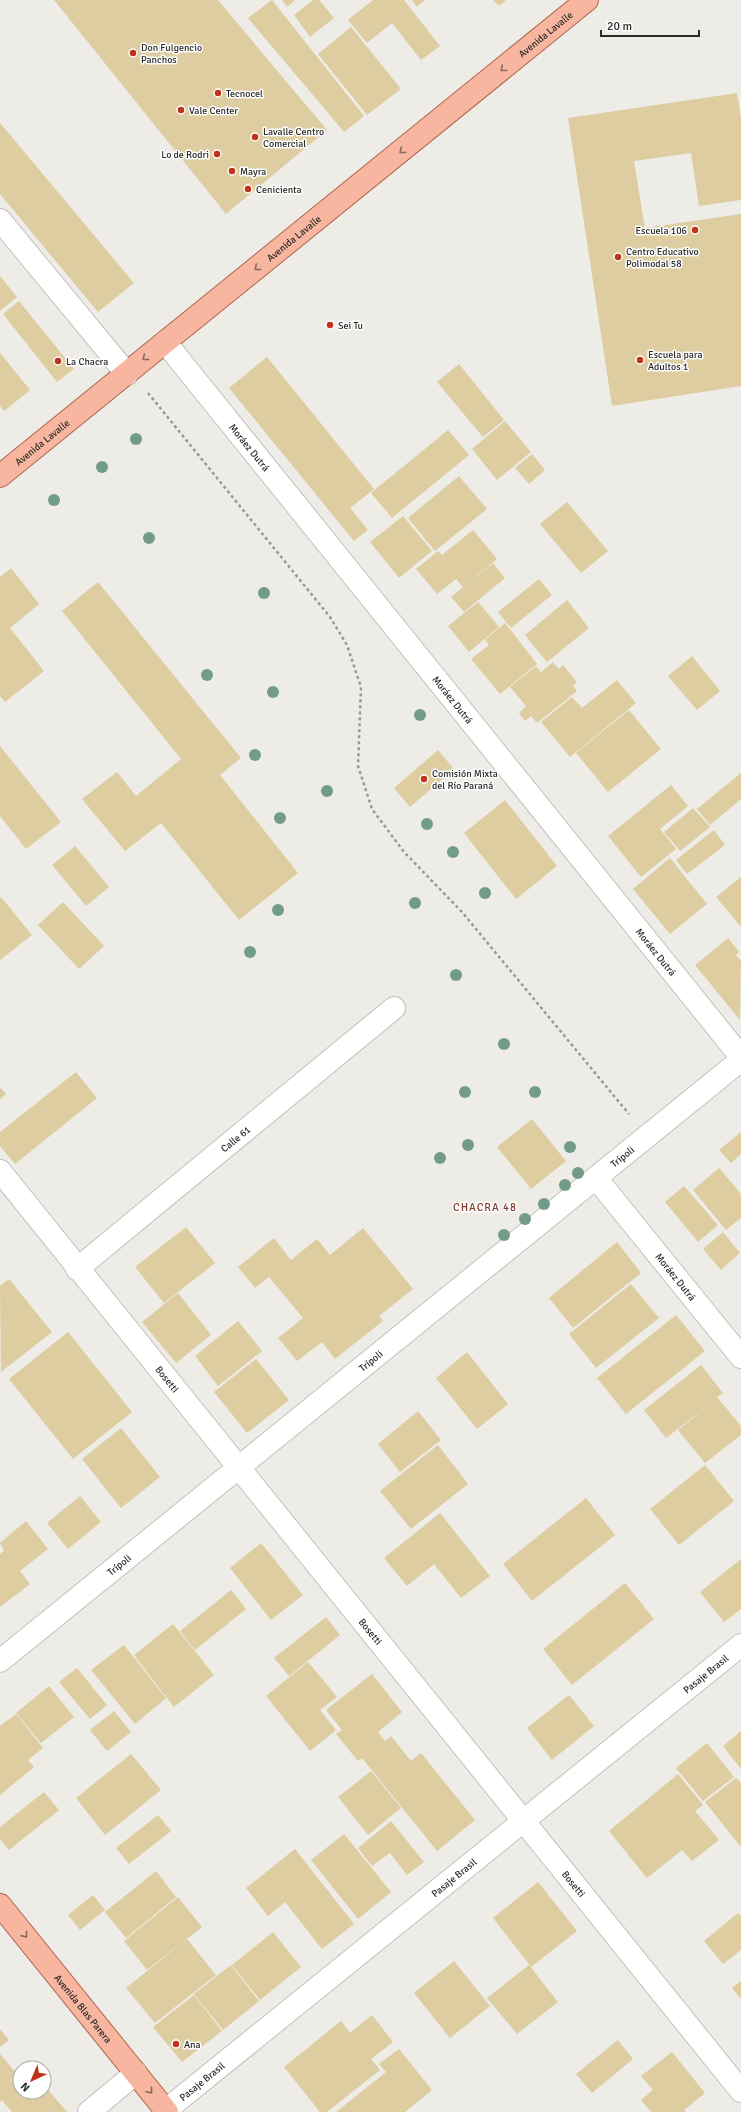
<svg xmlns="http://www.w3.org/2000/svg" width="741" height="2112" viewBox="0 0 741 2112" font-family="Signika,sans-serif">
	<rect width="100%" height="100%" fill="#eeece7"/>
	<g fill="#ddcda0">
		<polygon points="54,0 218,0 327,130 226,214"/>
		<polygon points="272,0 364,116 344,132 248,18"/>
		<polygon points="282,0 295,0 287,7"/>
		<polygon points="313,0 319,0 334,18 310,37 294,15"/>
		<polygon points="373,0 404,0 440,46 421,60 392,23 367,43 348,20"/>
		<polygon points="412,0 425,0 417,7"/>
		<polygon points="493,0 506,0 499,6"/>
		<polygon points="351,27 401,89 367,115 318,54"/>
		<polygon points="737,93 741,117 741,200 699,206 691,153 634,161 645,228 741,214 741,386 612,406 568,118"/>
		<polygon points="0,123 134,283 98,312 0,194"/>
		<polygon points="0,276 17,297 0,311"/>
		<polygon points="19,301 74,369 57,382 3,314"/>
		<polygon points="0,353 30,390 4,411 0,406"/>
		<polygon points="267,357 374,489 350,508 368,530 354,541 229,388"/>
		<polygon points="459,364 504,420 483,437 437,382"/>
		<polygon points="505,421 531,452 497,480 472,449"/>
		<polygon points="448,430 469,455 392,518 371,493"/>
		<polygon points="532,454 545,470 529,484 515,468"/>
		<polygon points="459,476 487,509 435,551 408,518"/>
		<polygon points="567,502 608,551 581,573 540,524"/>
		<polygon points="403,516 432,551 399,578 370,542"/>
		<polygon points="473,530 497,559 463,587 456,579 437,594 416,569 438,551 442,555"/>
		<polygon points="493,563 505,578 464,612 451,597"/>
		<polygon points="11,568 39,604 10,628 44,671 5,702 0,696 0,577"/>
		<polygon points="539,579 552,595 511,628 498,612"/>
		<polygon points="98,582 241,758 220,775 298,873 239,920 161,823 125,851 82,799 117,772 136,796 181,759 62,611"/>
		<polygon points="567,600 589,628 547,662 525,635"/>
		<polygon points="478,602 499,627 469,652 448,626"/>
		<polygon points="505,623 537,664 500,694 471,659 489,645 485,640"/>
		<polygon points="692,656 720,691 697,710 668,676"/>
		<polygon points="553,662 559,669 563,665 577,682 573,686 577,691 537,723 531,716 525,721 519,713 526,706 510,687 536,666 541,672"/>
		<polygon points="617,680 636,703 570,757 541,722 572,697 582,708"/>
		<polygon points="629,710 661,749 608,792 576,753"/>
		<polygon points="0,746 61,822 26,849 0,816"/>
		<polygon points="438,750 454,769 410,807 394,788"/>
		<polygon points="741,773 741,799 710,825 697,809"/>
		<polygon points="671,785 688,806 660,829 676,849 641,877 608,836"/>
		<polygon points="505,800 557,866 516,899 464,833"/>
		<polygon points="693,808 710,827 680,851 664,832"/>
		<polygon points="714,830 725,845 687,874 676,860"/>
		<polygon points="75,846 109,887 86,906 52,865"/>
		<polygon points="670,858 707,904 670,934 633,889"/>
		<polygon points="741,877 741,927 716,897"/>
		<polygon points="1,897 32,935 0,960 0,898"/>
		<polygon points="63,902 104,946 79,969 38,925"/>
		<polygon points="728,938 739,952 736,955 741,961 740,1020 695,965"/>
		<polygon points="76,1072 97,1098 15,1164 0,1146 0,1132"/>
		<polygon points="0,1087 6,1094 0,1099"/>
		<polygon points="532,1119 566,1161 531,1189 497,1147"/>
		<polygon points="741,1132 741,1154 731,1163 719,1150"/>
		<polygon points="719,1168 741,1194 741,1218 726,1230 693,1190"/>
		<polygon points="684,1186 718,1225 698,1242 665,1202"/>
		<polygon points="186,1227 215,1263 164,1303 135,1267"/>
		<polygon points="363,1228 413,1289 379,1316 347,1276 383,1321 335,1359 322,1342 297,1361 278,1338 303,1318 269,1277 255,1288 238,1267 274,1238 291,1260 317,1239 330,1255"/>
		<polygon points="723,1232 740,1253 721,1270 703,1249"/>
		<polygon points="617,1242 641,1273 573,1328 549,1298"/>
		<polygon points="9,1279 52,1332 1,1372 0,1286"/>
		<polygon points="631,1284 659,1318 596,1368 569,1334"/>
		<polygon points="178,1293 211,1335 176,1363 142,1322"/>
		<polygon points="676,1315 705,1351 626,1414 597,1378"/>
		<polygon points="238,1321 262,1351 218,1386 195,1356"/>
		<polygon points="68,1332 132,1412 73,1459 9,1379"/>
		<polygon points="467,1352 508,1404 477,1429 436,1378"/>
		<polygon points="256,1359 289,1400 247,1433 214,1392"/>
		<polygon points="701,1365 723,1393 717,1397 741,1426 741,1435 705,1463 678,1430 711,1403 666,1438 644,1410"/>
		<polygon points="418,1411 441,1440 400,1472 378,1444"/>
		<polygon points="121,1428 160,1477 121,1508 82,1459"/>
		<polygon points="438,1445 468,1484 411,1529 380,1491"/>
		<polygon points="705,1465 734,1501 679,1545 650,1509"/>
		<polygon points="80,1496 101,1522 68,1549 47,1523"/>
		<polygon points="586,1498 615,1535 532,1601 503,1564"/>
		<polygon points="440,1513 490,1576 461,1598 434,1564 407,1586 384,1558"/>
		<polygon points="26,1521 48,1549 20,1571 17,1567 30,1584 0,1607 0,1554 4,1551 0,1543"/>
		<polygon points="261,1543 303,1595 271,1620 230,1568"/>
		<polygon points="741,1559 741,1609 724,1622 700,1592"/>
		<polygon points="625,1583 654,1619 572,1685 543,1649"/>
		<polygon points="231,1590 246,1609 195,1650 180,1631"/>
		<polygon points="326,1617 340,1635 289,1676 274,1658"/>
		<polygon points="173,1624 214,1675 174,1707 134,1655"/>
		<polygon points="124,1645 166,1698 135,1724 91,1670"/>
		<polygon points="308,1662 337,1697 320,1710 336,1730 310,1751 266,1696"/>
		<polygon points="77,1668 107,1705 90,1719 59,1682"/>
		<polygon points="372,1674 402,1712 378,1732 385,1741 391,1736 411,1761 393,1775 421,1753 475,1820 437,1851 362,1758 372,1751 358,1761 336,1734 342,1730 326,1710"/>
		<polygon points="49,1686 74,1717 41,1743 16,1713"/>
		<polygon points="569,1695 594,1726 552,1760 527,1728"/>
		<polygon points="114,1711 131,1732 107,1751 90,1730"/>
		<polygon points="16,1714 43,1748 28,1760 34,1767 0,1795 0,1726"/>
		<polygon points="741,1731 741,1769 723,1746"/>
		<polygon points="707,1743 734,1777 703,1801 676,1768"/>
		<polygon points="131,1754 161,1790 105,1835 76,1798"/>
		<polygon points="371,1771 401,1808 368,1835 338,1797"/>
		<polygon points="678,1774 703,1805 695,1811 719,1840 692,1861 682,1850 647,1878 609,1831"/>
		<polygon points="736,1778 741,1783 741,1847 705,1802"/>
		<polygon points="44,1792 59,1810 9,1850 0,1839 0,1827"/>
		<polygon points="158,1815 171,1831 129,1864 116,1848"/>
		<polygon points="391,1821 424,1862 407,1875 390,1853 372,1866 358,1848"/>
		<polygon points="344,1834 391,1892 358,1919 311,1860"/>
		<polygon points="295,1849 354,1924 322,1949 285,1902 268,1916 246,1888"/>
		<polygon points="156,1871 176,1897 126,1938 105,1912"/>
		<polygon points="538,1882 577,1931 531,1967 493,1918"/>
		<polygon points="93,1895 105,1910 80,1930 68,1915"/>
		<polygon points="178,1897 202,1927 147,1970 124,1941"/>
		<polygon points="738,1913 741,1916 741,1950 723,1964 704,1941"/>
		<polygon points="273,1932 301,1967 260,2000 232,1965"/>
		<polygon points="187,1939 216,1975 155,2023 126,1988"/>
		<polygon points="454,1961 490,2006 450,2038 414,1993"/>
		<polygon points="231,1965 259,2001 223,2030 194,1994"/>
		<polygon points="529,1965 558,2002 517,2034 487,1998"/>
		<polygon points="741,1981 741,1999 732,1988"/>
		<polygon points="194,1995 222,2031 182,2062 153,2027"/>
		<polygon points="372,2015 393,2042 371,2059 380,2070 327,2112 320,2112 284,2067 341,2021 350,2033"/>
		<polygon points="0,2029 9,2040 0,2047"/>
		<polygon points="618,2040 633,2059 592,2093 576,2074"/>
		<polygon points="399,2049 432,2090 405,2112 336,2112 386,2072 379,2064"/>
		<polygon points="672,2052 705,2093 684,2110 686,2112 651,2112 641,2100 653,2090 641,2076"/>
		<polygon points="0,2054 20,2078 20,2092 44,2092 44,2085 67,2112 12,2112 2,2100 0,2102"/>
	</g>
	<g fill="none" stroke-linecap="round" stroke-linejoin="round">
		<defs>
			<g id="street">
				<polyline points="0,220 127,374"/>
				<path id="s1" d="M 165,342 L 741,1057"/>
				<path id="s2" d="M 0,1171 L 741,2091"/>
				<path id="s3" d="M 596,1178 L 741,1357"/>
				<path id="s4" d="M 77,1269 L 394,1008"/>
				<path id="s5" d="M 0,1661 L 741,1060"/>
				<path id="s6" d="M 166,2110 L 741,1645"/>
				<polyline points="89,2112 136,2073"/>
			</g>
			<g id="primary">
				<path id="s7" d="M 0,476 L 587,0"/>
				<path id="s8" d="M 0,1905 L 167,2112"/>
			</g>
		</defs>
		<use href="#street" stroke="#c3c1bc" stroke-width="24"/>
		<use href="#primary" stroke="#ad664d" stroke-width="24"/>
		<polyline stroke="#999894" stroke-width="2.5" stroke-dasharray="3 3" stroke-linecap="butt" points="148,393 330,617 347,645 361,687 358,766 372,809 404,852 462,912 629,1114"/>
		<use href="#street" stroke="#fff" stroke-width="22"/>
		<use href="#primary" stroke="#f8b6a0" stroke-width="22"/>
	</g>
	<g fill="#729c87">
		<circle cx="136" cy="439" r="6"/>
		<circle cx="102" cy="467" r="6"/>
		<circle cx="54" cy="500" r="6"/>
		<circle cx="149" cy="538" r="6"/>
		<circle cx="264" cy="593" r="6"/>
		<circle cx="207" cy="675" r="6"/>
		<circle cx="273" cy="692" r="6"/>
		<circle cx="420" cy="715" r="6"/>
		<circle cx="255" cy="755" r="6"/>
		<circle cx="327" cy="791" r="6"/>
		<circle cx="280" cy="818" r="6"/>
		<circle cx="427" cy="824" r="6"/>
		<circle cx="453" cy="852" r="6"/>
		<circle cx="485" cy="893" r="6"/>
		<circle cx="415" cy="903" r="6"/>
		<circle cx="278" cy="910" r="6"/>
		<circle cx="250" cy="952" r="6"/>
		<circle cx="456" cy="975" r="6"/>
		<circle cx="504" cy="1044" r="6"/>
		<circle cx="465" cy="1092" r="6"/>
		<circle cx="535" cy="1092" r="6"/>
		<circle cx="468" cy="1145" r="6"/>
		<circle cx="570" cy="1147" r="6"/>
		<circle cx="440" cy="1158" r="6"/>
		<circle cx="578" cy="1173" r="6"/>
		<circle cx="565" cy="1185" r="6"/>
		<circle cx="544" cy="1204" r="6"/>
		<circle cx="525" cy="1219" r="6"/>
		<circle cx="504" cy="1235" r="6"/>
	</g>
	<defs><path id="oneway-chevron" d="M-2-3.5L2.5 0L-2 3.5" fill="none" stroke-width="1.6" stroke-linecap="round" stroke-linejoin="round"/></defs>
	<g stroke="#876a5f">
		<use href="#oneway-chevron" transform="translate(503 69) rotate(141)"/>
		<use href="#oneway-chevron" transform="translate(402 151) rotate(141)"/>
		<use href="#oneway-chevron" transform="translate(257 268) rotate(141)"/>
		<use href="#oneway-chevron" transform="translate(145 358) rotate(141)"/>
		<use href="#oneway-chevron" transform="translate(25 1935) rotate(51)"/>
		<use href="#oneway-chevron" transform="translate(150 2091) rotate(51)"/>
	</g>
	<g fill="#bf3419" stroke="#fff" stroke-width="1.5">
		<circle cx="133" cy="53" r="4"/>
		<circle cx="218" cy="93" r="4"/>
		<circle cx="181" cy="110" r="4"/>
		<circle cx="255" cy="137" r="4"/>
		<circle cx="217" cy="154" r="4"/>
		<circle cx="232" cy="171" r="4"/>
		<circle cx="248" cy="189" r="4"/>
		<circle cx="695" cy="230" r="4"/>
		<circle cx="618" cy="257" r="4"/>
		<circle cx="330" cy="325" r="4"/>
		<circle cx="640" cy="360" r="4"/>
		<circle cx="58" cy="361" r="4"/>
		<circle cx="424" cy="779" r="4"/>
		<circle cx="176" cy="2044" r="4"/>
	</g>
	<g text-anchor="middle" stroke-width="3" stroke-linejoin="round" paint-order="stroke">
		<g font-size="10" fill="#2b2b29" stroke="#fff">
			<text dy="4" stroke="none"><textPath href="#s7" startOffset="702">Avenida Lavalle</textPath></text>
			<text dy="4" stroke="none"><textPath href="#s7" startOffset="378">Avenida Lavalle</textPath></text>
			<text dy="4" stroke="none"><textPath href="#s7" startOffset="54">Avenida Lavalle</textPath></text>
			<text dy="4" stroke="none"><textPath href="#s1" startOffset="135">Moráez Dutrá</textPath></text>
			<text dy="4" stroke="none"><textPath href="#s1" startOffset="459">Moráez Dutrá</textPath></text>
			<text dy="4" stroke="none"><textPath href="#s1" startOffset="783">Moráez Dutrá</textPath></text>
			<text dy="4" stroke="none"><textPath href="#s4" startOffset="205">Calle 61</textPath></text>
			<text dy="4" stroke="none"><textPath href="#s5" startOffset="801">Trípoli</textPath></text>
			<text dy="4" stroke="none"><textPath href="#s3" startOffset="127">Moráez Dutrá</textPath></text>
			<text dy="4" stroke="none"><textPath href="#s5" startOffset="477">Trípoli</textPath></text>
			<text dy="4" stroke="none"><textPath href="#s2" startOffset="267">Bosetti</textPath></text>
			<text dy="4" stroke="none"><textPath href="#s5" startOffset="153">Trípoli</textPath></text>
			<text dy="4" stroke="none"><textPath href="#s2" startOffset="591">Bosetti</textPath></text>
			<text dy="4" stroke="none"><textPath href="#s6" startOffset="694">Pasaje Brasil</textPath></text>
			<text dy="4" stroke="none"><textPath href="#s6" startOffset="370">Pasaje Brasil</textPath></text>
			<text dy="4" stroke="none"><textPath href="#s2" startOffset="915">Bosetti</textPath></text>
			<text dy="4" stroke="none"><textPath href="#s8" startOffset="133">Avenida Blas Parera</textPath></text>
			<text dy="4" stroke="none"><textPath href="#s6" startOffset="46">Pasaje Brasil</textPath></text>
		</g>
		<g font-size="10" fill="#2b2b29" stroke="#fff" text-anchor="start">
			<text x="141" y="51">Don Fulgencio<tspan x="141" dy="12">Panchos</tspan></text>
			<text x="226" y="97">Tecnocel</text>
			<text x="189" y="114">Vale Center</text>
			<text x="263" y="135">Lavalle Centro<tspan x="263" dy="12">Comercial</tspan></text>
			<text x="209" y="158" text-anchor="end">Lo de Rodri</text>
			<text x="240" y="175">Mayra</text>
			<text x="256" y="193">Cenicienta</text>
			<text x="687" y="234" text-anchor="end">Escuela 106</text>
			<text x="626" y="255">Centro Educativo<tspan x="626" dy="12">Polimodal 58</tspan></text>
			<text x="338" y="329">Sei Tu</text>
			<text x="648" y="358">Escuela para<tspan x="648" dy="12">Adultos 1</tspan></text>
			<text x="66" y="365">La Chacra</text>
			<text x="432" y="777">Comisión Mixta<tspan x="432" dy="12">del Río Paraná</tspan></text>
			<text x="184" y="2048">Ana</text>
		</g>
		<g font-size="11" letter-spacing="1" fill="#803a2c" stroke="#fff">
			<text x="485" y="1211">CHACRA 48</text>
		</g>
	</g>
	<g transform="translate(32 2080) rotate(224)"><circle r="19" fill="#ffffff" stroke="#aaaaa9"/>
	<path d="M0-3L7 15L0 10L-7 15Z" fill="#bf3419"/>
	<text y="-6" font-size="11" font-weight="bold" text-anchor="middle" fill="#2b2b29">N</text>
	</g>
	<path d="M601 30v6h98v-6" fill="none" stroke="#2b2b29" stroke-width="2"/>
	<text x="607" y="30" font-size="12" fill="#2b2b29" stroke="#ffffff" stroke-width="3" paint-order="stroke">20 m</text>
</svg>
